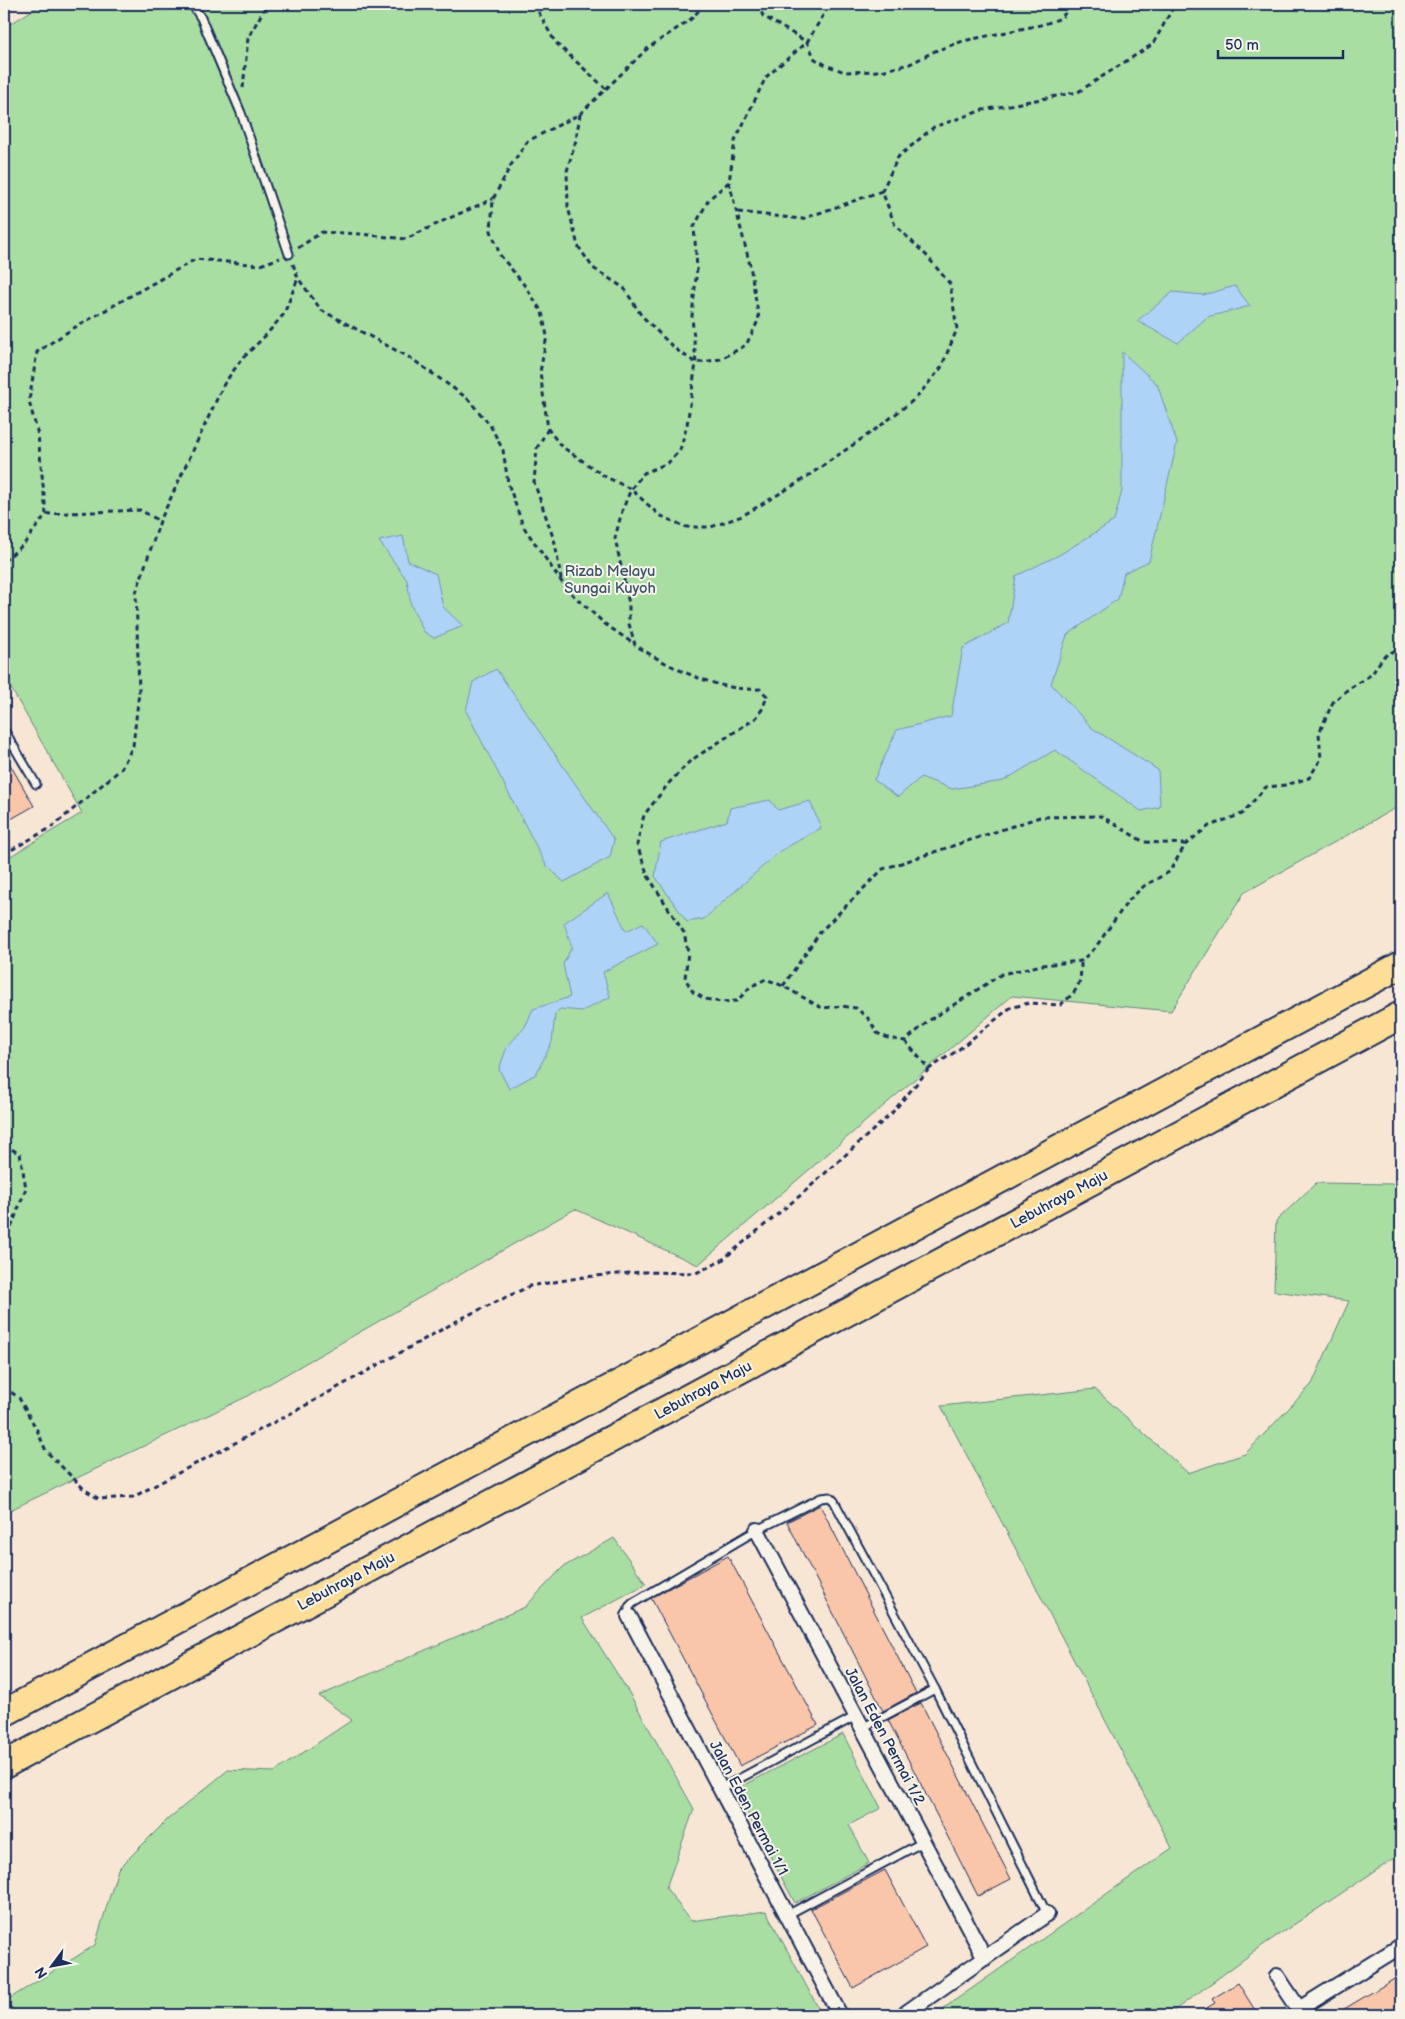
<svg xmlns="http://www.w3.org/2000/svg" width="1405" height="2019" viewBox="0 0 1405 2019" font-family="'Balsamiq Sans',sans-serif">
	<rect width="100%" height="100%" fill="#f8e6d5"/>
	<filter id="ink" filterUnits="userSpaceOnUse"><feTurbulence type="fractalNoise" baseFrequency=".02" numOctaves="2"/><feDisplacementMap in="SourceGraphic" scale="10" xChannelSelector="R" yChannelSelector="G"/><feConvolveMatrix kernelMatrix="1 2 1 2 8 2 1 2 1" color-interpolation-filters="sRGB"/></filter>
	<g filter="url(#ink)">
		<g fill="#a8dea1" stroke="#628680">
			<polygon points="42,4 1401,4 1401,805 1244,893 1171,1011 1012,996 698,1265 575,1209 248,1396 4,1513 4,860 82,813 4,676 4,28"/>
			<polygon points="1401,1180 1401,1854 1266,1943 1168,2015 934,2015 1172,1848 941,1406 1095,1389 1188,1473 1245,1454 1312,1384 1349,1301 1274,1291 1276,1221 1316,1183 1395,1184"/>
			<polygon points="614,1538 646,1584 582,1618 628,1691 694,1809 666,1888 691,1921 766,1911 822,2015 4,2015 4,2002 95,1945 118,1869 168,1819 228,1770 274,1772 352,1720 319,1696 525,1607 563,1567"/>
			<polygon points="843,1734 881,1808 849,1825 869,1863 795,1903 735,1790"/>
		</g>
		<g fill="#add4f7" stroke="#7392ba">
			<polygon points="1235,286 1250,306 1207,317 1178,343 1137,321 1173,292 1203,295"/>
			<polygon points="1122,352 1157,384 1177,443 1149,561 1124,573 1118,599 1067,635 1051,684 1092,728 1158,770 1160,807 1141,811 1055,750 1003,781 952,789 921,777 898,797 874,780 897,730 951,716 963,648 1008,623 1016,576 1059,555 1114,521 1122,491"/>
			<polygon points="403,536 408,561 436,574 443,607 463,626 434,638 424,632 411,605 407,580 379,541"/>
			<polygon points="496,669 614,840 610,857 564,882 546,865 466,711 473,682"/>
			<polygon points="770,800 778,810 810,801 821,828 780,851 704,919 687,922 655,876 661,842 727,821 730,808"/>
			<polygon points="608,893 626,931 643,923 658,944 603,972 610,997 582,1011 560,1009 555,1014 552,1042 536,1074 509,1089 499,1069 507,1047 525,1027 533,1009 570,997 563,964 572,947 564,923"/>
		</g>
		<g fill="#fac6aa" stroke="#1b2f5e">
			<polygon points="4,754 34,806 4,823"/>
			<polygon points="820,1505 916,1693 883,1711 787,1522"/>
			<polygon points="728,1556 818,1725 740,1766 651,1598"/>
			<polygon points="921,1703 1011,1879 978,1896 888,1720"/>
			<polygon points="885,1870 926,1947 853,1988 811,1909"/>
			<polygon points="1401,1975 1401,2015 1334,2015"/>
			<polygon points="1238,1983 1258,2015 1195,2015 1215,2003 1212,1999"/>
		</g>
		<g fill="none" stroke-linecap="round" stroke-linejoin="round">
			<defs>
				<g id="service">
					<polyline points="192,4 201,18 241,113 289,254"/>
					<polyline points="4,730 36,784"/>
					<polyline points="629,1616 629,1607 633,1603 757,1530 821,1498 830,1497 834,1501 935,1689 1047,1914"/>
					<polyline points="862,1728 935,1689"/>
					<polyline points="720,1789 856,1716"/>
					<polyline points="787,1915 923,1842"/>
				</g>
				<g id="minor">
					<polyline points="757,1530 985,1958"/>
					<polyline points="629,1616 840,2015"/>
					<polyline points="1277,1976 1303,2015"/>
					<polyline points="1299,2009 1401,1946"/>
					<polyline points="903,2015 1047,1914"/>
				</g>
				<g id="motorway">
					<polyline points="4,1713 1401,965"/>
					<polyline points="4,1765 1401,1015"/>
				</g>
			</defs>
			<use href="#service" stroke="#1b2f5e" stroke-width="11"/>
			<use href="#minor" stroke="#1b2f5e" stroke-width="18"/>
			<use href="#motorway" stroke="#1b2f5e" stroke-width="30"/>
			<g stroke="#1b2f5e" stroke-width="3" stroke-dasharray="5 4" stroke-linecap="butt">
				<polyline points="534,4 555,42 605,88"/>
				<polyline points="705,4 691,19 648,48 580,114 528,141 511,165 493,199 491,231 500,255 525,286 542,312 547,336 540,372 548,429 561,446 606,477 631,489 659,515 686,527 711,527 742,516 799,482 879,427 916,398 941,368 957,329 950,284 926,255 895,225 882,191 898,157 934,127 983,110 1078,92 1153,44 1175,4"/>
				<polyline points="758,4 763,16 807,42 815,59 828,66 845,72 881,71 910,64 935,51 963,41 1045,24 1061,18 1073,4"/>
				<polyline points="243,88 248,38 267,4"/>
				<polyline points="580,114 576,140 567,171 568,207 578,246 593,268 624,288 641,315 675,349 696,363 721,359 746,345 759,319 750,265 729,182 735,141 766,77 807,42 830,4"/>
				<path d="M 729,182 L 709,199 L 694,227 L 697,268 L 692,316 L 696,363 L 687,425 L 680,450 L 668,463 L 644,473 L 631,489 L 622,511 L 615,538 L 629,604 L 629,624 L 635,645 C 669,667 718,692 760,689 L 767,696 L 763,708 L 756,718 L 690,761 L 669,783 L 644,815 L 637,845 L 648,876 L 684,933 L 688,952 L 685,978 L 693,992 L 705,999 L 721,1002 L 737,1001 L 750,987 L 766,979 L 783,986 L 822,1008 L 841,1006 L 856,1008 L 869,1019 L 877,1033 L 888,1038 L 905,1041 L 930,1020 L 1002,974 L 1042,965 L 1081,961 L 1095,948 L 1128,901 L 1144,886 L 1169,872 L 1186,844 L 1209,826 L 1242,814 L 1266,787 L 1286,785 L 1309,778 L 1321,759 L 1319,733 L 1333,702 L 1347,690 L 1372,674 L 1383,657 L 1401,647"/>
				<polyline points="738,212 802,219 882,191"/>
				<polyline points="298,248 322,232 360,234 406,239 445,220 493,199"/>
				<polyline points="293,264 298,278 321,310 412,359 467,398 490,425 503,450 508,483 523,526 561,581 572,594 605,624 634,644"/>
				<polyline points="548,429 537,448 534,482 555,543 561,579"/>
				<polyline points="46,514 140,510 160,521"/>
				<polyline points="4,561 24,544 46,514 38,435 29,401 37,352 72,329 196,259 260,265 280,258"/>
				<polyline points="4,854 52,827 121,769 133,746 139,692 136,593 160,521 224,384 241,360 265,336 284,314 298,278"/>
				<polyline points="783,986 821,931 883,869 1040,817 1101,816 1144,842 1185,844"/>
				<path d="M 905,1041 L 929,1069 L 958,1050 L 1010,1008 L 1029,1003 L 1060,1005 C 1079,990 1081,985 1081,961"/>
				<polyline points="4,1145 20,1154 26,1188 11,1228 4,1240"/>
				<polyline points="4,1387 19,1398 37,1430 46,1451 84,1489 99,1499 133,1497 299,1409 466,1316 530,1286 584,1277 641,1272 696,1273 721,1261 802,1194 891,1114 929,1069"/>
			</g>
			<use href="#service" stroke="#f7f3e8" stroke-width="7"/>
			<use href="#minor" stroke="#f7f3e8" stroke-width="14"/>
			<use href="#motorway" stroke="#fedd96" stroke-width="26"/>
		</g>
	</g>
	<g text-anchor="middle" stroke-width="4" stroke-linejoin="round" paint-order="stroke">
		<g font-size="15" fill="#37526b" stroke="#f7f3e8">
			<text x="610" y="576">Rizab Melayu<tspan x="610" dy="17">Sungai Kuyoh</tspan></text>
		</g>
		<g font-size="15" fill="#1b2f5e" stroke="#f7f3e8">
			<text transform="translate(1059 1199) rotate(-28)" y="5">Lebuhraya Maju</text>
			<text transform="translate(703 1390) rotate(-28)" y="5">Lebuhraya Maju</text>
			<text transform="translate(346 1581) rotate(-28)" y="5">Lebuhraya Maju</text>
			<text transform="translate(885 1736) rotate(62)" y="5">Jalan Eden Permai 1/2</text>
			<text transform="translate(749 1808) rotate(62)" y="5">Jalan Eden Permai 1/1</text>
		</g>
	</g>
	<rect width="1405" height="2019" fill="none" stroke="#f7f3e8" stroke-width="20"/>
	<rect x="10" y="10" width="1385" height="1999" fill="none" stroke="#1b2f5e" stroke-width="2" filter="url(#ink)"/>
	<g transform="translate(52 1966) rotate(238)" stroke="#f7f3e8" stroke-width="4" paint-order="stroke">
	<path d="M0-4L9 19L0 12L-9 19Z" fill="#1b2f5e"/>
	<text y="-8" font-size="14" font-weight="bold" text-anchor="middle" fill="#1b2f5e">N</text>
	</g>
	<path d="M1218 50v8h125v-8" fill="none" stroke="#1b2f5e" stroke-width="2.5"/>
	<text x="1225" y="50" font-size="15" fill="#1b2f5e" stroke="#f7f3e8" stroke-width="4" paint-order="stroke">50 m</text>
</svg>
